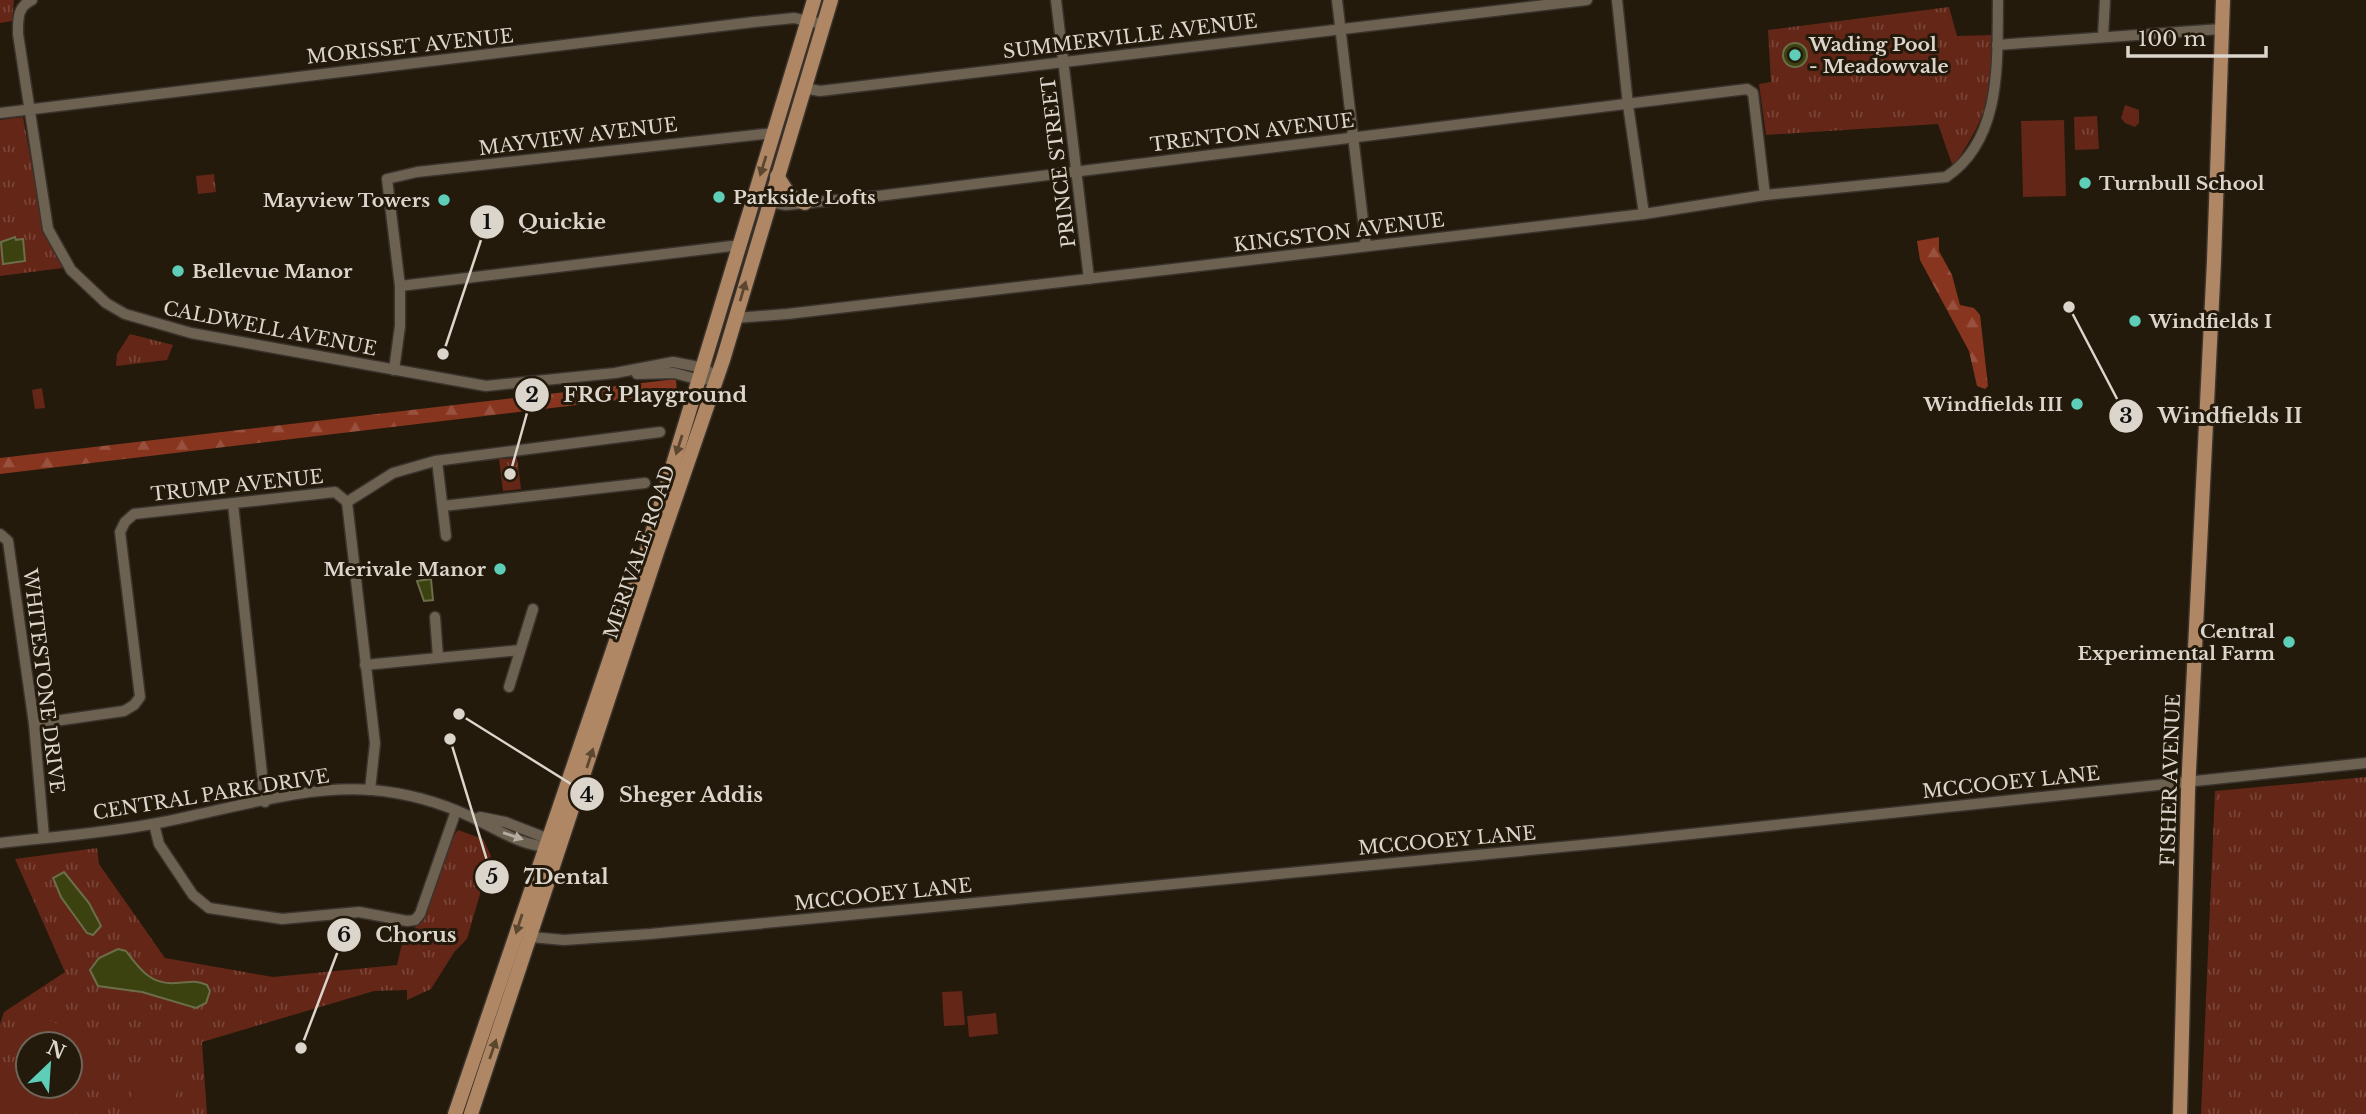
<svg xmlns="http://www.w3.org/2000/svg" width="2366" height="1114" viewBox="0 0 2366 1114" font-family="'Libre Baskerville',serif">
	<defs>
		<pattern id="grass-tufts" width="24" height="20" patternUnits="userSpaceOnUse" patternTransform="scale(1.75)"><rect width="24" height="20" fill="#632617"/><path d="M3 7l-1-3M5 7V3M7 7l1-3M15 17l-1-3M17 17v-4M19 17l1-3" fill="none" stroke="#794538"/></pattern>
		<pattern id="forest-firs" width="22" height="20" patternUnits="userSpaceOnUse" patternTransform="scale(1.75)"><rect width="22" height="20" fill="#88351f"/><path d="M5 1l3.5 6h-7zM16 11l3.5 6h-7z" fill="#98513e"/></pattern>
	</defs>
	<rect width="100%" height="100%" fill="#231a0b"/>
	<g fill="url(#grass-tufts)" fill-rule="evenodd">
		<polygon points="0,0 14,0 12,21 0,23"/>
		<path d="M 1949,7 L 1957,36 L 1992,35 C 1994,95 1986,118 1953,167 L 1938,124 L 1766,135 L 1759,84 L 1771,82 L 1768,30 Z"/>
		<polygon points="2125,105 2139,110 2139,123 2135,127 2125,123 2121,118"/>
		<polygon points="2097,116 2099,149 2075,150 2074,117"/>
		<polygon points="23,117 44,232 63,268 0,276 0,120"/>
		<polygon points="214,174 216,192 198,194 196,176"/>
		<polygon points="130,334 173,345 167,360 116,366 117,354"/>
		<polygon points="42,388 45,408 35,409 32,390"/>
		<polygon points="517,458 521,489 503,491 499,459"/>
		<polygon points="2366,777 2366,1114 2201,1114 2215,791"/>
		<path d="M 458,830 L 483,839 L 491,856 L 467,939 L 455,951 L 431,989 L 407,1000 L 407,990 L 374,991 L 202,1042 L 207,1114 L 0,1114 L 0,1024 L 4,1012 L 65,972 L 15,859 L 97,848 L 99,864 L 165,958 L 273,977 L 397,965 L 404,935 L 412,935 L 414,928 L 424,919 L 452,838 ZM 28,1044 L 70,1044 L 70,1086 L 28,1086 Z"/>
	</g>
	<g fill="url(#forest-firs)">
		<polygon points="1939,237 1939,251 1952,275 1960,305 1974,308 1980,315 1988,386 1985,389 1977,386 1969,351 1920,260 1917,241"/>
		<polygon points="676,379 677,393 0,474 0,458"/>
	</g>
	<g fill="#632617" fill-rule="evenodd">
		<polygon points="1926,29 1934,102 1894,106 1886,33"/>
		<polygon points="2064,120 2066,196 2023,197 2021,121"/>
		<polygon points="962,991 965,1025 944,1026 942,992"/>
		<polygon points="996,1013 998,1034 969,1037 967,1016"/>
		<path d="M 36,1014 L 108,1048 L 76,1114 L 0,1114 L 0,1090 ZM 28,1044 L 70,1044 L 70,1086 L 28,1086 Z"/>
		<polygon points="143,1060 183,1073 170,1114 143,1114 127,1109"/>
	</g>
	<g fill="#3b4210" stroke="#6b6e48" stroke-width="2">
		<circle cx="1795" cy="55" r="12"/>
		<polygon points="15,237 16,240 23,239 25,261 3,264 1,242"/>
		<polygon points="431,579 433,600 424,601 417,581"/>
		<polygon points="64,872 89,903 101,926 93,935 87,933 61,897 53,878"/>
		<path d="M 118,949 L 126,951 C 139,968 150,985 175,983 C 188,983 193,979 207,985 L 210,991 L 206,1003 L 196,1008 L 142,992 L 98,986 L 90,970 L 99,958 Z"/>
	</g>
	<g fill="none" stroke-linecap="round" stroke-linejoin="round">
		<defs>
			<g id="minor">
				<path d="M 32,0 C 17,7 18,19 18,34 L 48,229 L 71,270 L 106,303 L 125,314 L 191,333 L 486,386 L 615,373 L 673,362 L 704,368 L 717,378"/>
				<polyline points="1056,0 1089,279"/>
				<polyline points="1337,0 1366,246"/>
				<polyline points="1617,0 1628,105 1644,214"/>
				<polyline points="2103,36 2105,0"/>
				<polyline points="1997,45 2221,29"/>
				<polyline points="803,88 820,91 1587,0"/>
				<polyline points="0,113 754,22 794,18 823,24"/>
				<polyline points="753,199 786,205 878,196 1747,89 1753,93 1765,195"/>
				<polyline points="400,286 740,245"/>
				<path d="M 735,318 L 787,314 L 1644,214 L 1765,195 L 1946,177 C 2003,139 1997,60 1998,0"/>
				<polyline points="394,370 400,326 400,286 387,179 417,172 773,133"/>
				<polyline points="637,374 674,373 700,380 717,378"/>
				<polyline points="437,461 446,536"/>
				<polyline points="347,502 393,473 435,461 660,432"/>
				<polyline points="347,502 375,743 370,790"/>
				<polyline points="233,504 265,802"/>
				<polyline points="443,506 645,483"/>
				<polyline points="0,534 8,541 34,724 44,837"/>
				<polyline points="435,617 438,657"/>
				<polyline points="365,665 520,650"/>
				<polyline points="509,687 533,609"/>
				<polyline points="34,724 124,711 134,705 140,697 120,532 125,522 134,514 335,492 347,502"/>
				<polyline points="480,817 505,822 554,841"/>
				<polyline points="154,824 159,844 193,895 209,908 282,919 359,912 407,921 415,920 420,914 456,811"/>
				<path d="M 0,843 C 52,837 106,833 158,823 C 227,810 301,785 372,790 C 406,793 439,802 469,816 C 495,828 524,848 553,847"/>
				<polyline points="531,937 564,940 650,934 1624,841 2366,763"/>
			</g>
			<g id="major">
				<polyline points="777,176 790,196 805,203"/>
				<polyline points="455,1114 647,550 814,0"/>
				<polyline points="471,1114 657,552 723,360 831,0"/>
				<polyline points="2180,1114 2188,791 2214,261 2223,0"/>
			</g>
		</defs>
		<use href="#minor" stroke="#3a332d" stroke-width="13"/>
		<use href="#major" stroke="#3a332d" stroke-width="17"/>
		<use href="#minor" stroke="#6d6251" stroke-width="10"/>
		<use href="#major" stroke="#b08765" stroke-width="14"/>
	</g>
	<defs><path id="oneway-solid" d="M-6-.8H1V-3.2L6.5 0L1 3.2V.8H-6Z" transform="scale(1.75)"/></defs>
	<g fill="#5b462f">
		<use href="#oneway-solid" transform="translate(763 166) rotate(107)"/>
		<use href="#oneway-solid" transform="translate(743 291) rotate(-74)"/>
		<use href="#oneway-solid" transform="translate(679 445) rotate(108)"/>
		<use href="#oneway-solid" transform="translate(590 758) rotate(-72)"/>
		<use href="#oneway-solid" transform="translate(519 924) rotate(108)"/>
		<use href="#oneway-solid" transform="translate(493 1049) rotate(-71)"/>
	</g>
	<use fill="#b5ada1" href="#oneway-solid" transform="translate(513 836) rotate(19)"/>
	<g fill="#5eceb8" stroke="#231a0b" stroke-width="2.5">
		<circle cx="1795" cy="55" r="7"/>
		<circle cx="2085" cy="183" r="7"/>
		<circle cx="719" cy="197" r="7"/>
		<circle cx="444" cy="200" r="7"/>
		<circle cx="178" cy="271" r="7"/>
		<circle cx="2135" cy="321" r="7"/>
		<circle cx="2077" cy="404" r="7"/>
		<circle cx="500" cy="569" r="7"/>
		<circle cx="2289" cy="642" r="7"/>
	</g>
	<g text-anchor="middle" stroke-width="6" stroke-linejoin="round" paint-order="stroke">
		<g font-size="19" fill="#dcd5cc" stroke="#231a0b">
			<text transform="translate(1130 36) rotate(-7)" y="7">SUMMERVILLE AVENUE</text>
			<text transform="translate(410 46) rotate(-6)" y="7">MORISSET AVENUE</text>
			<text transform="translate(1252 132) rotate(-7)" y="7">TRENTON AVENUE</text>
			<text transform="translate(578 136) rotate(-7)" y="7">MAYVIEW AVENUE</text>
			<text transform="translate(1058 162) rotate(-97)" y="7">PRINCE STREET</text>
			<text transform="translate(1339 232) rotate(-7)" y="7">KINGSTON AVENUE</text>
			<text transform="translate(270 328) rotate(11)" y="7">CALDWELL AVENUE</text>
			<text transform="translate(237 485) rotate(-6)" y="7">TRUMP AVENUE</text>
			<text transform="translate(639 552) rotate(-71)" y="7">MERIVALE ROAD</text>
			<text transform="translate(44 681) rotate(83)" y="7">WHITESTONE DRIVE</text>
			<text transform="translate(2170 780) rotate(-88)" y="7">FISHER AVENUE</text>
			<text transform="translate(2011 782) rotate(-6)" y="7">MCCOOEY LANE</text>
			<text transform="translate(211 794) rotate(-9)" y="7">CENTRAL PARK DRIVE</text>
			<text transform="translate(1447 840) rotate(-5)" y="7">MCCOOEY LANE</text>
			<text transform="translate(883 894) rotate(-6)" y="7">MCCOOEY LANE</text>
		</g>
		<g font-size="19" font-weight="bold" fill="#dcd5cc" stroke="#231a0b" text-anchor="start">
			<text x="1809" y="51">Wading Pool<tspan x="1809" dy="22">- Meadowvale</tspan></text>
			<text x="2099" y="190">Turnbull School</text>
			<text x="733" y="204">Parkside Lofts</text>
			<text x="430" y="207" text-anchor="end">Mayview Towers</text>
			<text x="192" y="278">Bellevue Manor</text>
			<text x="2149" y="328">Windfields I</text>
			<text x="2063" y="411" text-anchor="end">Windfields III</text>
			<text x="486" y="576" text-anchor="end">Merivale Manor</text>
			<text x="2275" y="638" text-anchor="end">Central<tspan x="2275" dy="22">Experimental Farm</tspan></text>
		</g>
	</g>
	<path fill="none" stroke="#dcd5cc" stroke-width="2.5" d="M443 354L487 222M510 474L532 395M2069 307L2126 416M459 714L587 794M450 739L492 877M301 1048L344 935"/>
	<g fill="#dcd5cc" stroke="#231a0b" stroke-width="2.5">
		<circle cx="443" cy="354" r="7"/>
		<circle cx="510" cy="474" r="7"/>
		<circle cx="2069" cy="307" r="7"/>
		<circle cx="459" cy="714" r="7"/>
		<circle cx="450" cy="739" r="7"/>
		<circle cx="301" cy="1048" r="7"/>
		<circle cx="487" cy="222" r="18"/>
		<circle cx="532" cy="395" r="18"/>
		<circle cx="2126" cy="416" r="18"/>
		<circle cx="587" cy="794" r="18"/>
		<circle cx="492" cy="877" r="18"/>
		<circle cx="344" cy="935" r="18"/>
	</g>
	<g font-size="21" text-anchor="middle" font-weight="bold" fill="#111">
		<text x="487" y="229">1</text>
		<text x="532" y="402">2</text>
		<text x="2126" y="423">3</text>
		<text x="587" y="802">4</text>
		<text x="492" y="884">5</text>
		<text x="344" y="942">6</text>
	</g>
	<g font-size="21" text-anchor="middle" font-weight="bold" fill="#dcd5cc" stroke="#231a0b" stroke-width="6" stroke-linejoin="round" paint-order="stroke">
		<text x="562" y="229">Quickie</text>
		<text x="655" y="402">FRG Playground</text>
		<text x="2230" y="423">Windfields II</text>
		<text x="691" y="802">Sheger Addis</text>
		<text x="566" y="884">7Dental</text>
		<text x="416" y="942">Chorus</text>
	</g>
	<g transform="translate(49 1065) rotate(25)"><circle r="33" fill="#231a0b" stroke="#6d6558" stroke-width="2"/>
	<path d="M0-5L12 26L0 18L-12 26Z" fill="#5eceb8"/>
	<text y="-10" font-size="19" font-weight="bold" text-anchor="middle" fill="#dcd5cc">N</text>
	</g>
	<path d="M2128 46v10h138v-10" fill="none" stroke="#dcd5cc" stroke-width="3.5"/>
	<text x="2138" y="46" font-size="21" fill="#dcd5cc" stroke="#231a0b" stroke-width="5" paint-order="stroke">100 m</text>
</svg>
